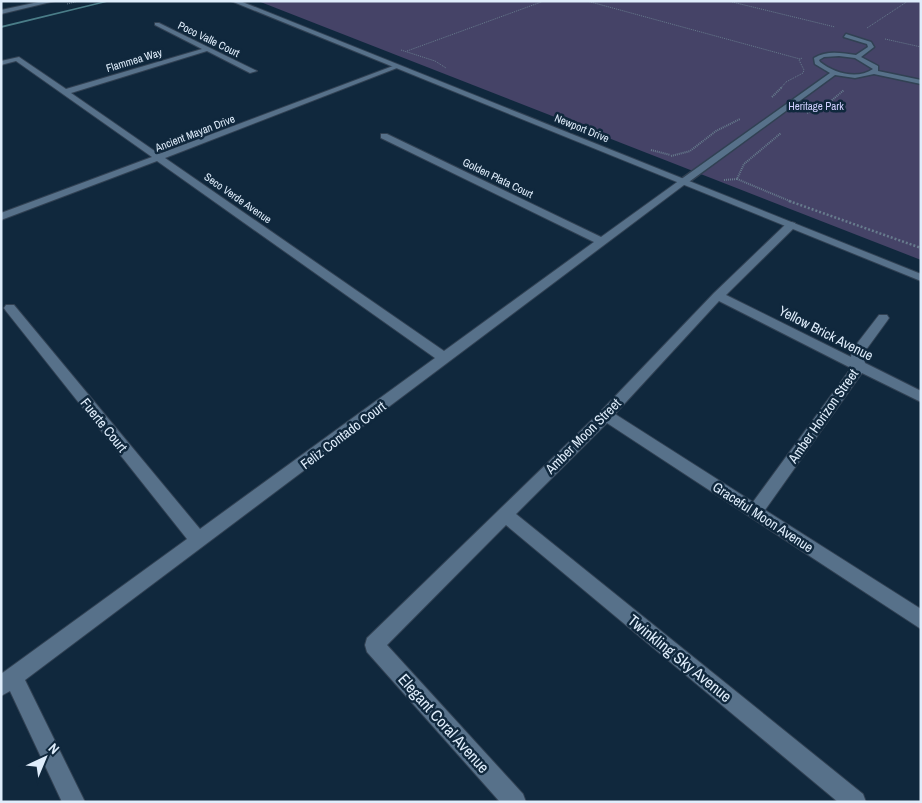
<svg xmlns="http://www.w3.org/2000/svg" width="922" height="803" viewBox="0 0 922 803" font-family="'Archivo Narrow',sans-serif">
	<rect width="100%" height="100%" fill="#10283d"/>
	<polygon fill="#454367" points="258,1 921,1 921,260"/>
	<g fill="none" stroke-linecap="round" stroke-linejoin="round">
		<polygon fill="#4a7d88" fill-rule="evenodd" points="105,1 111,1 1,28 1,26"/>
		<defs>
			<path id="service" d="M 846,34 L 871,42 L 874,47 L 861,57 L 878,66 L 878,71 L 921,80 L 921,84 L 874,74 L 855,78 L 835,75 L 686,184 L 680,184 L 680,180 L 830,73 L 815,64 L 814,58 C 827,50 841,53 856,55 L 868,47 L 867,44 L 844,37 ZM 839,56 L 855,58 L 873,69 C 857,80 834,73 820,62 L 819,60 L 824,57 Z"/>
			<g id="minor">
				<polygon points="155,23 159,23 257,71 250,73 207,51 71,93 159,154 393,66 397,66 397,68 165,158 444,351 594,242 381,138 381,134 387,134 601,237 680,180 688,182 25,680 85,802 62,802 10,691 1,696 1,674 187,539 6,311 4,308 6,305 14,305 200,529 435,358 157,161 1,220 1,213 152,157 16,61 1,65 1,61 19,57 66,89 202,49 155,25"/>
				<path d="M 791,222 L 795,223 L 795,227 L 726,295 L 851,357 L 852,350 L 879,315 L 887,315 L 889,318 L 887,321 L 863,354 L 865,363 L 921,391 L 921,402 L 862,373 L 765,510 L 921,609 L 921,629 L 607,423 L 516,514 L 863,794 L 866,802 L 838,802 L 506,525 L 387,645 L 523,794 L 526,802 L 500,802 L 367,652 L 365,645 L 367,638 L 601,411 L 714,293 L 787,223 ZM 719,301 L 851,368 L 753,502 L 615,414 Z"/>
			</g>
			<g id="tertiary">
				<polygon points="43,1 55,1 1,14 1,10"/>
				<polygon points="231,1 240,1 921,274 921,281"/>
			</g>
		</defs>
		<use href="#service" stroke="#314153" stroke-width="3"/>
		<use href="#minor" stroke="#314153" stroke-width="2"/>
		<use href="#tertiary" stroke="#314153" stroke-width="2"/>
		<g stroke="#677b8d" stroke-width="1" stroke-dasharray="1 1" stroke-linecap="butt">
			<polyline points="587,1 800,59"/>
			<polyline points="728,1 835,27"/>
			<polyline points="67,4 79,1"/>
			<polyline points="867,28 908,1"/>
			<polyline points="885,39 921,47"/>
			<polyline points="401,50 435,61 446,68"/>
			<polyline points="407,51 544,1"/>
			<polyline points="781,88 786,82 803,73 804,70 799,60 802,58"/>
		</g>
		<g stroke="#677b8d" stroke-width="2" stroke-dasharray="1 1" stroke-linecap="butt">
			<polyline points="772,97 782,87"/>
			<polyline points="807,113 831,101 844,90"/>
			<polyline points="651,150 670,155"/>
			<polyline points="671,156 690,151 716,131 740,119"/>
			<polyline points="737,179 792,202"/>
			<polyline points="724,180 737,179 744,164 781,133"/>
		</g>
		<polyline stroke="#677b8d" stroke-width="2.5" stroke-dasharray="2 2" stroke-linecap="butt" points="789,201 921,248"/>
		<use href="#service" fill="#57718a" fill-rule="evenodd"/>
		<use href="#minor" fill="#57718a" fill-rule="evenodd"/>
		<use href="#tertiary" fill="#57718a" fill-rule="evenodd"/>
	</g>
	<g text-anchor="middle" stroke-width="5" stroke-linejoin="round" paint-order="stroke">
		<g font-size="11" fill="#dfedfb" stroke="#10283d">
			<text transform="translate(209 39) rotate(26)" y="4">Poco Valle Court</text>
			<text transform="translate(134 60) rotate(-17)" y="4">Flammea Way</text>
			<text transform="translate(582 128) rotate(22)" y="4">Newport Drive</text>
			<text transform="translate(195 133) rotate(-21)" y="4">Ancient Mayan Drive</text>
			<text transform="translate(498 178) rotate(26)" y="4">Golden Plata Court</text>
			<text transform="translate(238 198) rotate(35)" y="4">Seco Verde Avenue</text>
		</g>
		<g font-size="11" fill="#d1d0ff" stroke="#10283d">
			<text x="816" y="110">Heritage Park</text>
		</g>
		<g font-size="14" fill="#dfedfb" stroke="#10283d">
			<text transform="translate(826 333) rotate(27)" y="5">Yellow Brick Avenue</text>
			<text transform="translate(823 416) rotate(-55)" y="5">Amber Horizon Street</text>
			<text transform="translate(104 425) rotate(51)" y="5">Fuerte Court</text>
			<text transform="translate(343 435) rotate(-37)" y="5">Feliz Contado Court</text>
			<text transform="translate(583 436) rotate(-45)" y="5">Amber Moon Street</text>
			<text transform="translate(763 517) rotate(33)" y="5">Graceful Moon Avenue</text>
		</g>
		<g font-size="16" fill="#dfedfb" stroke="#10283d">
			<text transform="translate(680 658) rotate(39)" y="6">Twinkling Sky Avenue</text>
			<text transform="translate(444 723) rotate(48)" y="6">Elegant Coral Avenue</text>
		</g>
	</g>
	<rect width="922" height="803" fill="none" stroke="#dfedfb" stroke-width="5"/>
	<g transform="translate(45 758) rotate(44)" stroke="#10283d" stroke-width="4" paint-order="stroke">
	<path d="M0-4L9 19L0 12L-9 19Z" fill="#dfedfb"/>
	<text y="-8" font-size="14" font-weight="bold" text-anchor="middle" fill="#dfedfb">N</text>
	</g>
</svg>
